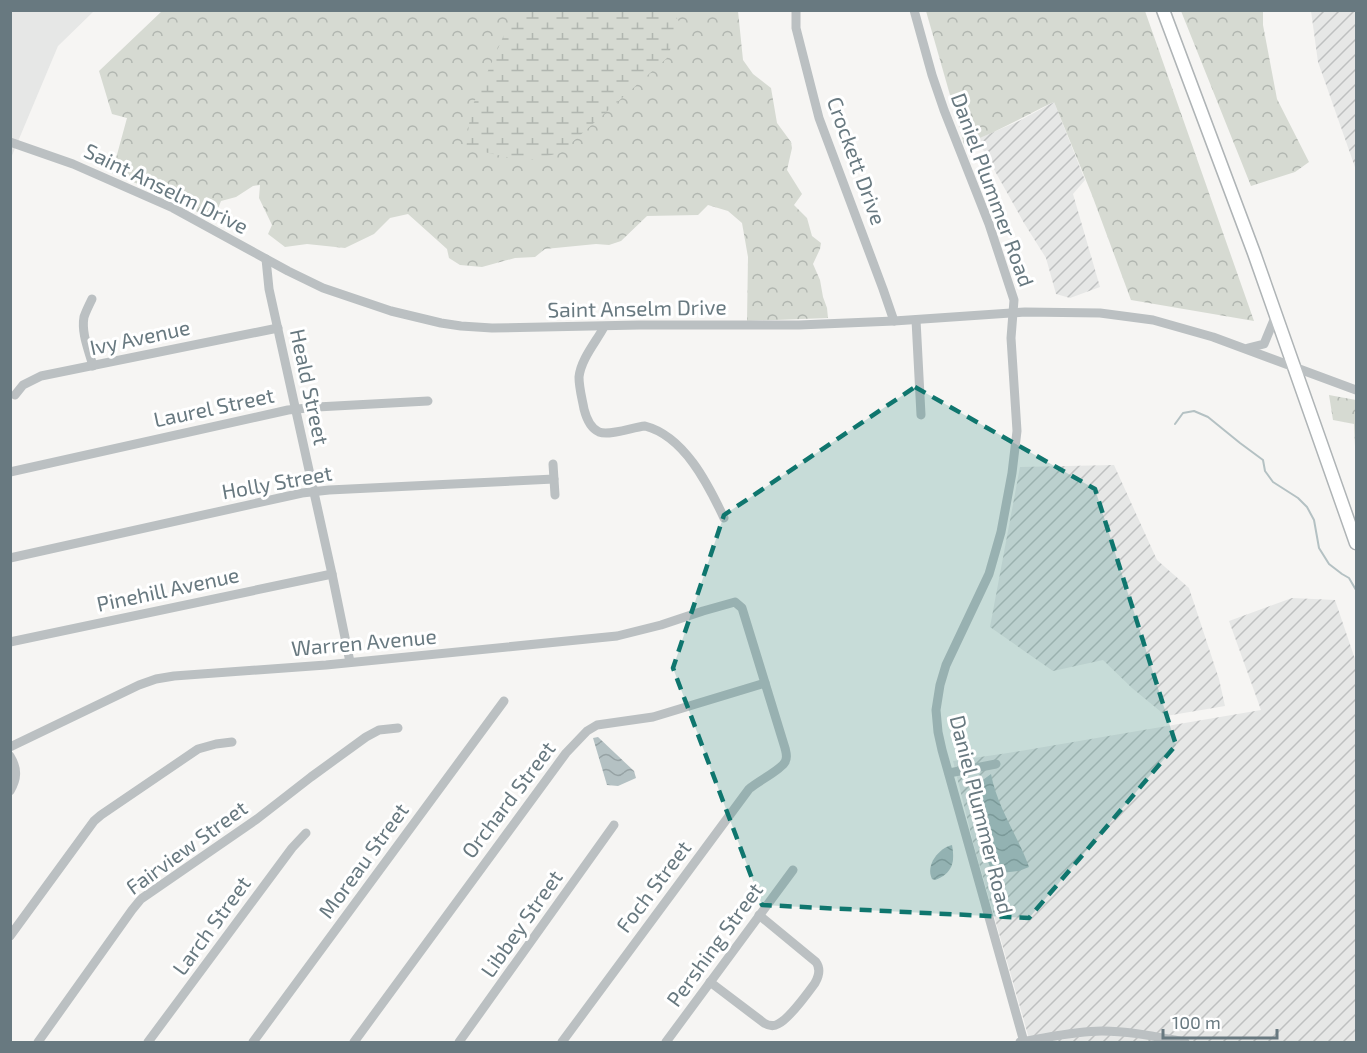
<svg xmlns="http://www.w3.org/2000/svg" width="1367" height="1053" viewBox="0 0 1367 1053" font-family="'Exo 2',sans-serif">
	<defs>
		<pattern id="industrial-furrows" width="10" height="10" patternUnits="userSpaceOnUse" patternTransform="scale(1.5)"><rect width="10" height="10" fill="#e6e7e6"/><path d="M-1 1l2-2M0 10L10 0M9 11l2-2" fill="none" stroke="#bec0c0"/></pattern>
		<pattern id="forest-crowns" width="20" height="18" patternUnits="userSpaceOnUse" patternTransform="scale(1.5)"><rect width="20" height="18" fill="#d6dad2"/><path d="M2 6a3 3 0 1 1 6 0M12 15a3 3 0 1 1 6 0" fill="none" stroke="#b1b6b0"/></pattern>
		<pattern id="wetland-marsh" width="20" height="14" patternUnits="userSpaceOnUse" patternTransform="scale(1.5)"><rect width="20" height="14" fill="#d6dad2"/><path d="M1 5h8M5 5V1M11 12h8M15 12V8" fill="none" stroke="#b1b6b0"/></pattern>
		<pattern id="water-waves" width="16" height="10" patternUnits="userSpaceOnUse" patternTransform="scale(1.5)"><rect width="16" height="10" fill="#b4c1c3"/><path d="M0 5q4-4 8 0t8 0" fill="none" stroke="#96a2a4"/></pattern>
	</defs>
	<rect width="100%" height="100%" fill="#f6f5f3"/>
	<polygon fill="#e6e7e6" points="11,11 94,11 58,46 11,158"/>
	<g fill="url(#industrial-furrows)">
		<polygon points="1311,11 1356,11 1356,170 1318,62"/>
		<polygon points="1054,102 1085,180 1073,194 1100,287 1070,298 1056,294 1046,258 1024,223 977,139 1019,121"/>
		<polygon points="1114,465 1157,560 1189,588 1219,679 1225,706 1166,716 1132,688 1103,660 1053,671 990,627 1020,467"/>
		<polygon points="1292,598 1335,600 1356,662 1356,1042 1030,1042 973,842 953,761 1008,753 1261,710 1229,621"/>
	</g>
	<g fill="url(#forest-crowns)">
		<polygon points="162,11 738,11 743,60 753,74 771,88 777,123 791,142 792,148 787,170 802,194 794,205 807,218 812,236 821,243 820,249 813,264 820,280 823,297 827,308 828,318 747,321 748,257 742,223 728,211 708,205 698,215 647,216 621,241 609,245 596,244 545,249 535,257 515,258 482,267 460,265 449,258 447,249 408,214 390,218 374,234 345,248 307,244 285,247 268,234 272,225 259,198 260,185 253,186 236,197 221,201 213,221 178,201 112,173 127,118 112,114 99,71"/>
		<path d="M 926,11 L 1145,11 L 1254,321 L 1131,300 L 1092,195 L 1054,102 C 1024,116 996,133 964,144 Z"/>
		<polygon points="1181,11 1263,11 1263,25 1277,99 1309,162 1295,172 1251,186"/>
		<polygon points="1329,395 1356,400 1356,469 1354,424 1333,420"/>
	</g>
	<polygon fill="url(#wetland-marsh)" points="527,11 672,11 680,23 667,58 560,153 525,161 466,148 471,109 508,26"/>
	<g fill="url(#water-waves)">
		<polygon points="598,737 634,771 636,778 618,786 607,785 593,738"/>
		<path d="M 991,774 C 997,807 1018,836 1029,867 L 1019,871 L 993,874 C 981,845 972,819 972,788 Z"/>
		<path d="M 952,845 C 955,862 953,873 935,880 L 932,879 C 925,865 939,848 952,845 Z"/>
	</g>
	<g fill="none" stroke-linecap="round" stroke-linejoin="round">
		<polyline stroke="#b4c1c3" stroke-width="2" points="1175,424 1183,413 1194,411 1208,417 1240,443 1263,460 1265,471 1273,482 1298,498 1307,507 1314,520 1319,548 1329,564 1342,574 1349,578 1356,590"/>
		<defs>
			<polyline id="major" points="1163,10 1254,253 1356,543"/>
		</defs>
		<use href="#major" stroke="#afb4b6" stroke-width="15"/>
		<g stroke="#bbc0c2" stroke-width="9">
			<polyline points="796,10 796,28 819,118 883,289 894,321"/>
			<polyline points="914,10 932,75 944,110 989,224 1014,300 1011,338 1017,431 1012,473 1001,532 989,574 946,665 940,685 936,710 938,732 942,750 1024,1042"/>
			<polyline points="10,142 73,164 173,208 288,271 323,288 391,311 441,323 461,326 492,328 639,325 799,325 894,321 1025,312 1100,313 1153,320 1213,337 1356,390"/>
			<polyline points="266,259 269,289 332,574 350,662"/>
			<path d="M 92,299 C 89,305 86,311 84,317 C 81,333 89,351 93,366"/>
			<polyline points="916,320 921,415"/>
			<path d="M 604,327 C 596,342 581,359 579,377 C 579,388 582,398 584,409 C 586,417 590,428 599,432 C 610,436 633,427 645,426 C 684,436 708,484 724,518"/>
			<polyline points="1248,348 1264,344 1276,315"/>
			<polyline points="15,395 23,385 41,376 278,328"/>
			<polyline points="553,464 555,495"/>
			<polyline points="10,472 288,410 317,407 428,401"/>
			<polyline points="10,558 302,493 329,490 554,479"/>
			<polyline points="10,642 332,574"/>
			<path d="M 10,747 L 139,685 L 156,679 L 174,676 L 326,665 L 617,636 L 661,625 L 703,611 L 735,602 L 742,608 L 785,748 C 786,753 788,757 785,762 C 781,770 758,781 749,789 L 562,1042"/>
			<path d="M 10,756 C 18,769 17,779 10,791"/>
			<polyline points="949,773 996,764"/>
			<polyline points="10,936 94,821 101,815 198,749 216,744 232,742"/>
			<path d="M 710,982 L 764,1023 C 769,1026 773,1027 778,1024 C 789,1019 807,994 815,983 C 819,976 821,969 816,962 L 759,915"/>
			<polyline points="38,1042 132,910 141,899 257,819 311,777 366,737 379,730 398,728"/>
			<polyline points="148,1042 292,848 306,833"/>
			<polyline points="253,1042 504,701"/>
			<polyline points="354,1042 566,753 587,731 597,725 653,717 765,683"/>
			<polyline points="459,1042 614,825"/>
			<polyline points="666,1042 793,870"/>
			<path d="M 1020,1042 C 1047,1038 1074,1031 1102,1031 C 1130,1031 1157,1037 1185,1042"/>
		</g>
		<use href="#major" stroke="#fff" stroke-width="12"/>
	</g>
	<path fill="#0f766e" fill-opacity="0.2" stroke="#0f766e" stroke-width="4.5" stroke-dasharray="12 8" stroke-linejoin="round" d="M 915,387 L 1095,489 L 1176,745 L 1029,918 L 762,905 L 673,668 L 724,515 Z"/>
	<g text-anchor="middle" stroke-width="6" stroke-linejoin="round" paint-order="stroke">
		<g font-size="21" fill="#687980" stroke="#fff">
			<text transform="translate(856 161) rotate(70)" y="7">Crockett Drive</text>
			<text transform="translate(166 189) rotate(26)" y="7">Saint Anselm Drive</text>
			<text transform="translate(992 190) rotate(70)" y="7">Daniel Plummer Road</text>
			<text transform="translate(637 309) rotate(-1)" y="7">Saint Anselm Drive</text>
			<text transform="translate(140 338) rotate(-12)" y="7">Ivy Avenue</text>
			<text transform="translate(309 387) rotate(78)" y="7">Heald Street</text>
			<text transform="translate(214 408) rotate(-12)" y="7">Laurel Street</text>
			<text transform="translate(277 483) rotate(-10)" y="7">Holly Street</text>
			<text transform="translate(168 590) rotate(-12)" y="7">Pinehill Avenue</text>
			<text transform="translate(364 643) rotate(-5)" y="7">Warren Avenue</text>
			<text transform="translate(509 800) rotate(-53)" y="7">Orchard Street</text>
			<text transform="translate(981 815) rotate(76)" y="7">Daniel Plummer Road</text>
			<text transform="translate(187 848) rotate(-36)" y="7">Fairview Street</text>
			<text transform="translate(364 861) rotate(-54)" y="7">Moreau Street</text>
			<text transform="translate(654 887) rotate(-53)" y="7">Foch Street</text>
			<text transform="translate(522 924) rotate(-55)" y="7">Libbey Street</text>
			<text transform="translate(212 926) rotate(-54)" y="7">Larch Street</text>
			<text transform="translate(715 945) rotate(-54)" y="7">Pershing Street</text>
		</g>
	</g>
	<rect width="1367" height="1053" fill="none" stroke="#687980" stroke-width="24"/>
	<path d="M1163 1029v9h114v-9" fill="none" stroke="#687980" stroke-width="3"/>
	<text x="1172" y="1029" font-size="18" fill="#687980" stroke="#ffffff" stroke-width="4.5" paint-order="stroke">100 m</text>
</svg>
